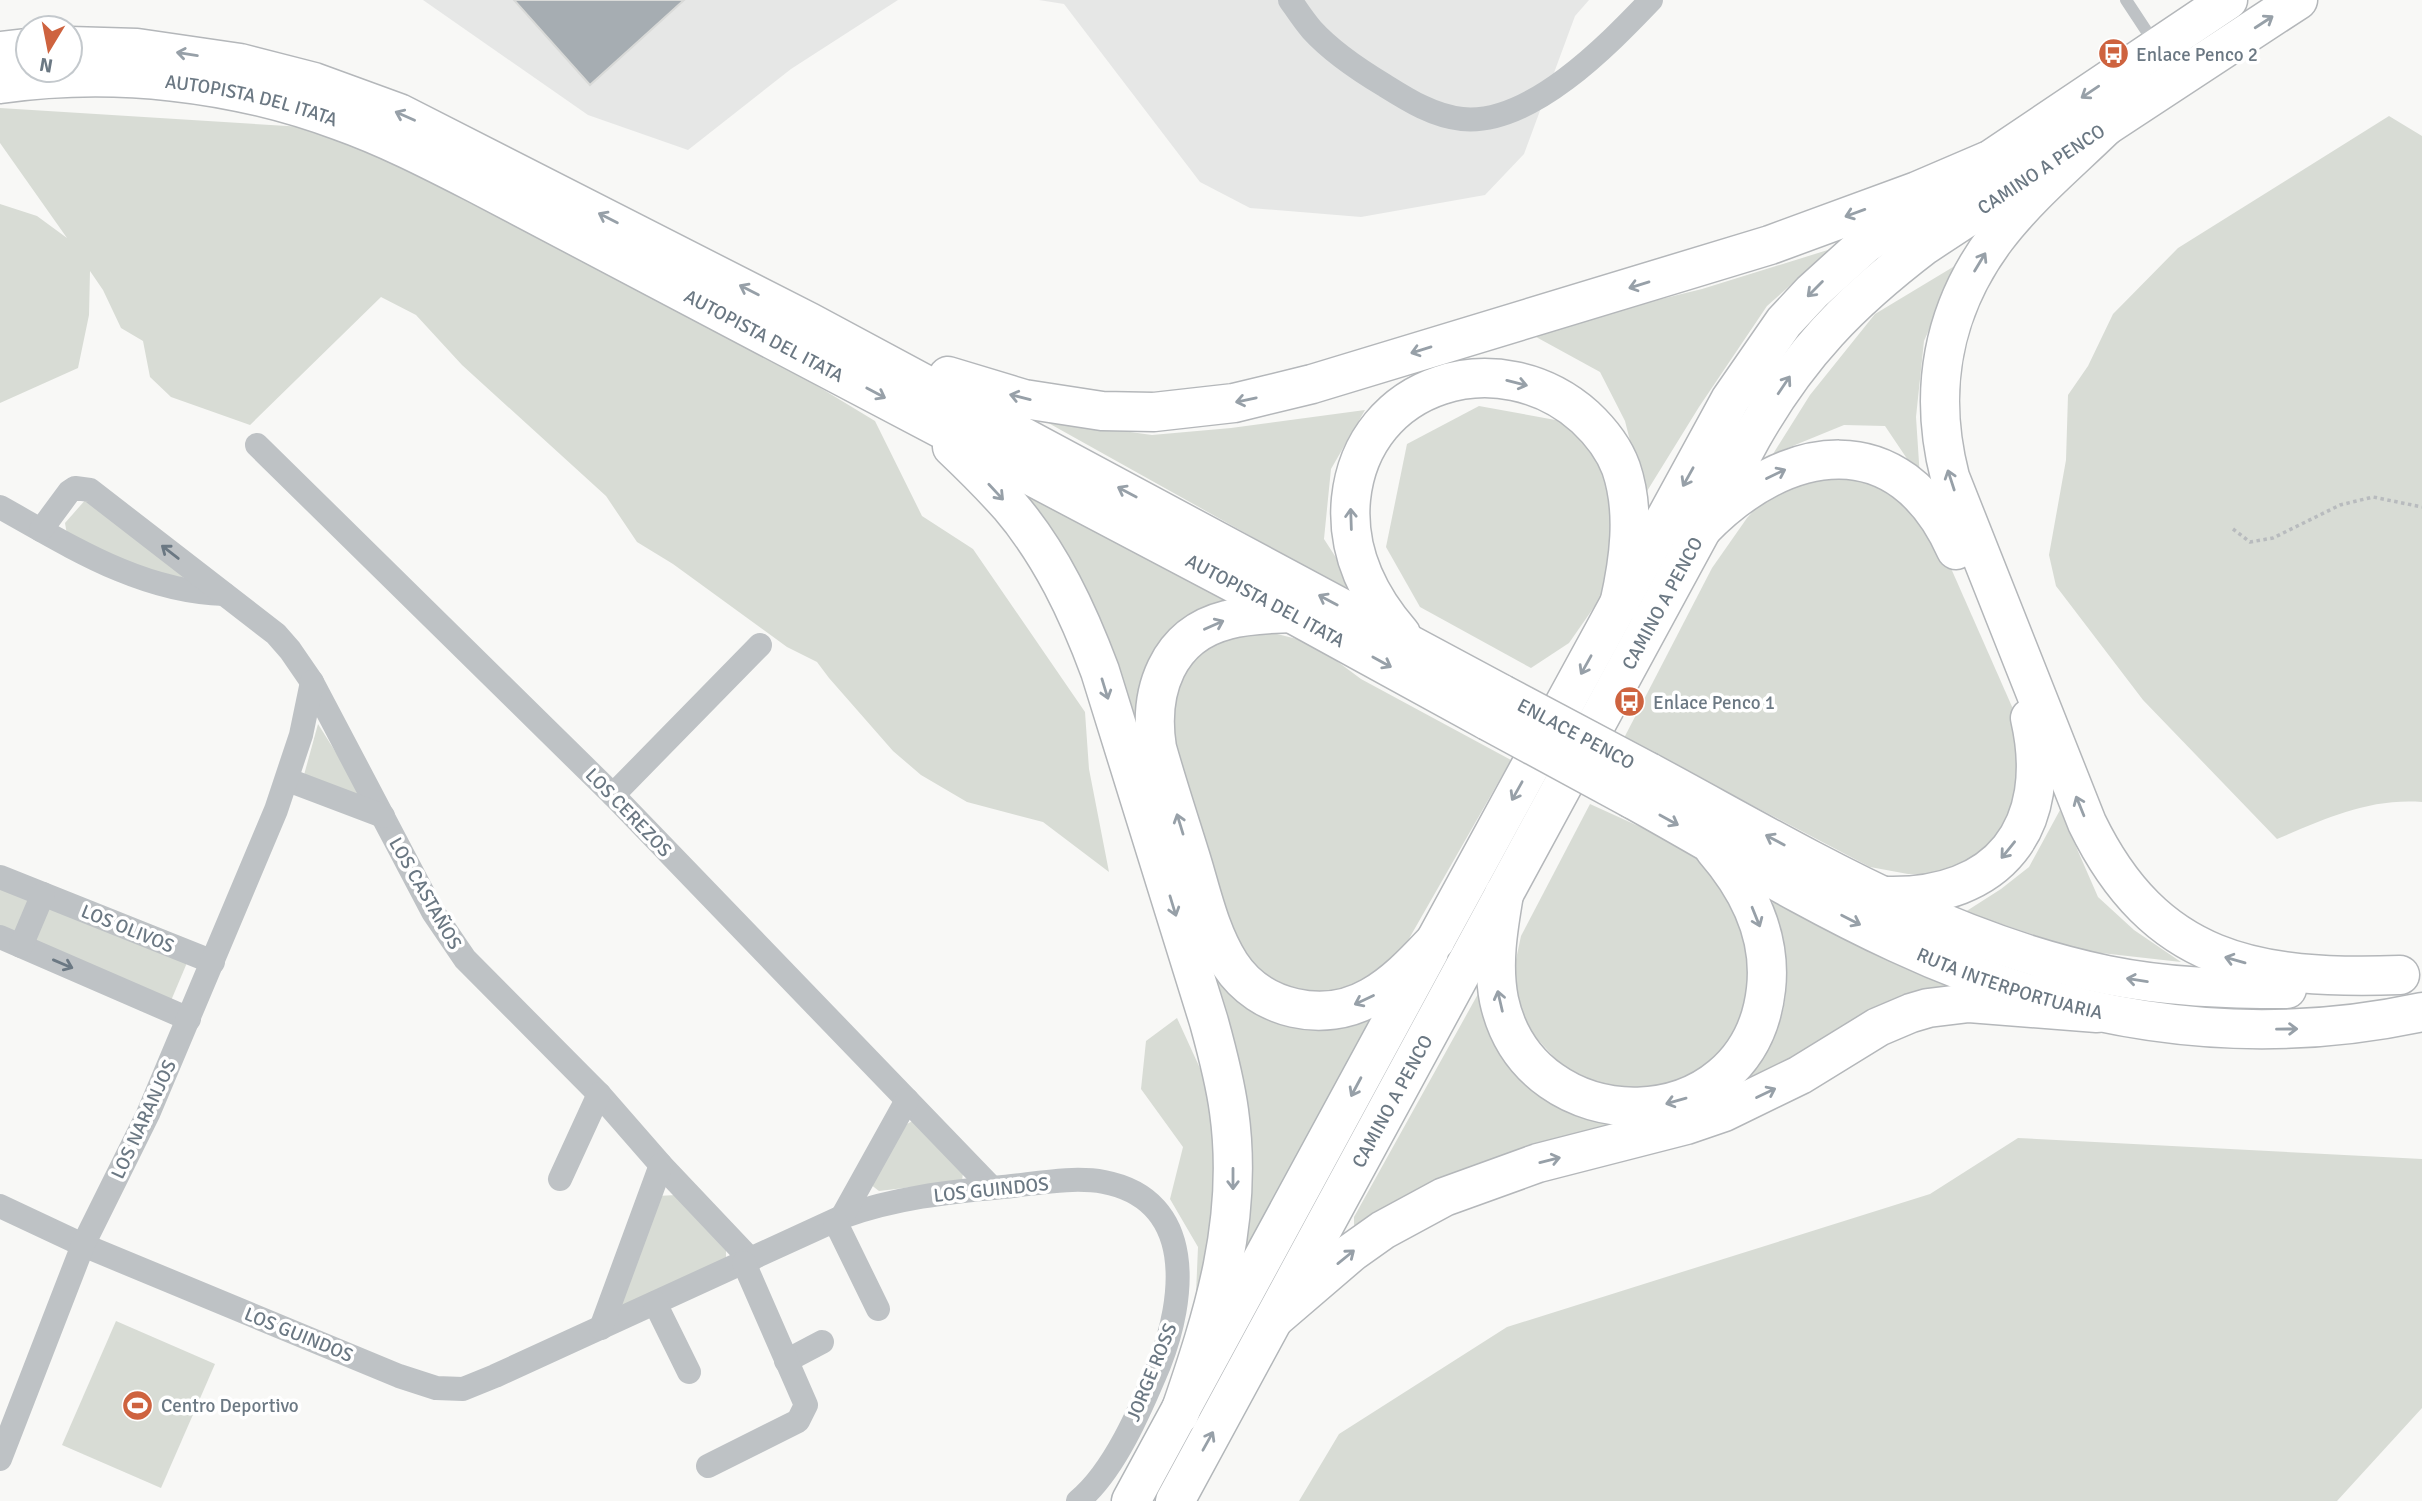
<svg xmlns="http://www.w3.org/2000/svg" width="2422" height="1501" viewBox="0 0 2422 1501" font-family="Signika,sans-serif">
	<rect width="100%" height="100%" fill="#f8f8f6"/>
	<g fill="#e6e7e6">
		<polygon points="423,0 898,0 791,69 688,150 588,115"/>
		<polygon points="1039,0 1589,0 1575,16 1524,154 1485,195 1361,217 1250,208 1200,182 1064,4"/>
	</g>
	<g fill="#d8dcd5">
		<polygon points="0,108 304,127 419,173 776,361 875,421 922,516 973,549 1085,712 1089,769 1109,872 1043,822 967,802 921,775 893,751 829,678 817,662 787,647 673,564 637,542 606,496 462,365 416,315 381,297 250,425 171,397 150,377 143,341 121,328 103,290 90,271 89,315 78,368 0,403 0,204 37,216 67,238 0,143"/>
		<path d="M 2389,116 L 2422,136 L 2422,802 C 2368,798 2325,819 2277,839 L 2143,700 L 2056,586 L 2049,555 L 2066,460 L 2068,395 L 2088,366 L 2113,314 L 2178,248 Z"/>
		<polygon points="1831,249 1767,306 1699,407 1644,496 1625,421 1600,372 1527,332 1702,289"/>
		<polygon points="1958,264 1924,341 1916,417 1920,478 1885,426 1844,425 1773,454 1810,395 1875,314"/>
		<polygon points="1479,406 1572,423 1614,487 1606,590 1569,643 1531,668 1420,607 1386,547 1407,444"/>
		<polygon points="1365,410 1331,469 1324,539 1355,587 1351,592 1043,420 1152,435 1231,428"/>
		<polygon points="1824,475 1881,484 1935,532 2017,718 2019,804 1976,862 1928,874 1908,874 1870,867 1624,738 1712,568 1747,518 1765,498"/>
		<polygon points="1018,486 1221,596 1224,602 1137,733"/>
		<polygon points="87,498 189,578 155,574 67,535 65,523"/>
		<polygon points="1240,632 1273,633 1305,641 1330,656 1361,679 1511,760 1406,944 1386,970 1315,1002 1245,968 1173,748 1169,702 1198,650"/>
		<polygon points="318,724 369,805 304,775"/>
		<polygon points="1590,804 1680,845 1704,860 1732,891 1755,969 1733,1045 1675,1087 1613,1090 1565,1069 1529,1030 1517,996 1515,964 1521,936"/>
		<polygon points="2060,810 2098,897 2134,930 2181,962 2083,951 1965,912 2001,889 2029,867"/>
		<polygon points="0,881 189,958 170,1003 0,933"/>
		<path d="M 1774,901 L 1958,985 L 1710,1103 C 1728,1085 1751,1066 1767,1045 C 1797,1005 1787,948 1772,905 Z"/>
		<polygon points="1204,935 1222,978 1385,1003 1243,1257"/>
		<polygon points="1483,985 1491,1018 1637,1124 1364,1224 1354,1225 1354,1217"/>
		<polygon points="1177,1018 1209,1088 1219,1225 1185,1345 1196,1294 1198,1247 1170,1199 1183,1147 1141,1089 1146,1041"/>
		<polygon points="916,1119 963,1173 962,1181 879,1191 870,1184 907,1124"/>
		<polygon points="2018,1138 2422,1159 2422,1408 2337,1501 1299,1501 1339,1434 1507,1327 1930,1194"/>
		<polygon points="676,1195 726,1248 726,1262 623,1309 617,1304 657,1196"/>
		<polygon points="116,1321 215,1364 161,1488 62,1445"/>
	</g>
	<polygon fill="#a6adb2" stroke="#d9dad8" stroke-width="2" points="514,0 684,0 590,85"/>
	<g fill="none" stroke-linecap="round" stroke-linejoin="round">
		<defs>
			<g id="primary">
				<polyline points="1131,1501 1429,952"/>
				<path id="s1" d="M 1175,1501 L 1503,896"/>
			</g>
			<g id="trunk">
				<path id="s2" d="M 1504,894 L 1752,437 C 1799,354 1849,303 1925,245 L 2298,0"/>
				<polyline points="1435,941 1730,400 1784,322 1812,292 1865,244 2228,0"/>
			</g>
			<g id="motorway">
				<polyline points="70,46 137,48 240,63 314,82 399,113 809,322 1502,694"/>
				<polyline points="0,51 28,48"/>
				<path id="s3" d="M 0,84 C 113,68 232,81 340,121 C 388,138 434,162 479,185 L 1291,613 L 1488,721"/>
				<path d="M 2105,127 C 2068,163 2027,197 1996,238 C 1942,310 1928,392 1950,477 L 2087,823 C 2155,963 2256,980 2400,975"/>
				<polyline points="948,376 1024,399 1102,411 1154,412 1234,403 1312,384 1770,245 1917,191 1987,161"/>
				<path d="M 952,447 C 972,466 991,485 1009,505 C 1051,554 1078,612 1100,671 L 1209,1022 C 1217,1051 1225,1081 1229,1111 C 1244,1219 1214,1314 1179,1415"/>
				<path d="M 1702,529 C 1786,442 1900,424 1956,550"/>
				<path d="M 1291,613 C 1270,614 1248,614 1227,620 C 1167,635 1148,692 1157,748 C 1168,787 1181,826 1193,865 C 1203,899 1211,934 1230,964 C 1260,1010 1324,1024 1371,997 C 1396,983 1416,961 1435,941"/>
				<path d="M 1401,634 C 1368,596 1346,551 1351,499 C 1363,381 1500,341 1585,417 C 1600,431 1614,449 1621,468 C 1636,512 1629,561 1619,605"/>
				<path d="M 1649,772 C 1796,851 1941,941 2107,975 C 2166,987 2226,989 2287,989"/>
				<path id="s4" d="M 1632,799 C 1720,848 1806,901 1897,943 C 2064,1021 2241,1051 2422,1012"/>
				<path d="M 1504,894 C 1498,929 1492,965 1499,1000 C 1530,1144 1749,1144 1766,989 C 1772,936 1748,888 1714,849"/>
				<path d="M 1886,896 C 1999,899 2055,827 2030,718"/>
				<polyline points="1275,1318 1352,1252 1383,1230 1444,1197 1538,1163 1686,1125 1724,1112 1800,1075 1878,1027 1911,1013 1928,1008 1969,1003 2097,1013"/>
			</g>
		</defs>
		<use href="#primary" stroke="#b2b6b9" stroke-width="41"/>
		<use href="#trunk" stroke="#b4b7ba" stroke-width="41"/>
		<use href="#motorway" stroke="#b4b7ba" stroke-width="41"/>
		<polyline stroke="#b8bbbe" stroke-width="3.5" stroke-dasharray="3.5 3.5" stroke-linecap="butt" points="2233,529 2250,542 2273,538 2340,505 2373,497 2422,507"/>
		<polyline stroke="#bec2c5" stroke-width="12" points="2126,0 2155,44"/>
		<g stroke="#bec2c5" stroke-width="24">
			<path d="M 1290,0 C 1297,10 1304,21 1312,30 C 1332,52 1359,70 1384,85 C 1408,100 1433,116 1462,119 C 1530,126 1608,45 1651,0"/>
			<polyline points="257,445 613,795 992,1188"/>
			<path d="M 0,507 C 70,546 141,592 224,594"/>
			<polyline points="41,530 69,492 75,488 90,490 276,634 290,650 312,682 433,912 465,959 599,1094 661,1165 751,1260"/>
			<polyline points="288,780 383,816"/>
			<polyline points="613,795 760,645"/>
			<polyline points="0,877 213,962"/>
			<polyline points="0,937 189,1019"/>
			<polyline points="21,946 43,894"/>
			<polyline points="560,1179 599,1094"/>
			<path d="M 0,1206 L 83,1245 L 399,1376 L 436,1388 L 463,1389 L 495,1376 L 842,1217 C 894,1198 948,1192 1003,1187 C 1035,1184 1072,1176 1104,1182 C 1197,1200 1185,1299 1159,1365 C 1141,1408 1114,1472 1078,1501"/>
			<polyline points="842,1217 907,1100"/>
			<polyline points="835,1221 878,1309"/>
			<polyline points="655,1303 689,1372"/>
			<polyline points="601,1328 661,1165"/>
			<polyline points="786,1361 822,1342"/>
			<polyline points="0,1459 83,1245 148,1114 276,810 301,735 312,682"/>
			<polyline points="708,1466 798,1421 806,1405 744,1263"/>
		</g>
		<use href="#primary" stroke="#fff" stroke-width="38"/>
		<use href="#trunk" stroke="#fff" stroke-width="38"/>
		<use href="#motorway" stroke="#fff" stroke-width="38"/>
		<defs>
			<g id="motorway-bridge">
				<path id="s5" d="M 1502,694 L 1649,772"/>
				<polyline points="1488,721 1632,799"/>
			</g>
		</defs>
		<use href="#motorway-bridge" stroke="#b4b7ba" stroke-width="41" stroke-linecap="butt"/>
		<use href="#motorway-bridge" stroke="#fff" stroke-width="38"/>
	</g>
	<defs><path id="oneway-shaft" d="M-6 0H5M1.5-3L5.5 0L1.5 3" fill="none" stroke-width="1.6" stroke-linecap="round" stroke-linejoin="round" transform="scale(1.75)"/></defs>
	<g stroke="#97a0a8">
		<use href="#oneway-shaft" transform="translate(2264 22) rotate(-33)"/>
		<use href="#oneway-shaft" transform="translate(187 54) rotate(-171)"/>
		<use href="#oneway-shaft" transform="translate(2090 92) rotate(146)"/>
		<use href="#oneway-shaft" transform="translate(405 116) rotate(-156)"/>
		<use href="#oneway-shaft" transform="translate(1855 213) rotate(160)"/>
		<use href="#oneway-shaft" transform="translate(608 218) rotate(-153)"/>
		<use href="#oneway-shaft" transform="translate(1980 262) rotate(-59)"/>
		<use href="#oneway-shaft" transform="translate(1639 285) rotate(163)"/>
		<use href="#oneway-shaft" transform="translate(1815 289) rotate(135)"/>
		<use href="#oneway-shaft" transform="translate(749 290) rotate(-153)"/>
		<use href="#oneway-shaft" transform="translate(1421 350) rotate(163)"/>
		<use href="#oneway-shaft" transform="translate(1517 383) rotate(14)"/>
		<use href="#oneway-shaft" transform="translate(1784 385) rotate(-56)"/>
		<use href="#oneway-shaft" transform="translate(876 393) rotate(28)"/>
		<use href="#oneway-shaft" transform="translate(1020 397) rotate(-166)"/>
		<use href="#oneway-shaft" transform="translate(1246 400) rotate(168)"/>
		<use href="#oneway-shaft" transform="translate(1776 474) rotate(-26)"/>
		<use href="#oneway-shaft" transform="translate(1688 477) rotate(119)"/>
		<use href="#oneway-shaft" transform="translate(1951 480) rotate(-108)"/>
		<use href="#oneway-shaft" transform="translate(996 492) rotate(47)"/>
		<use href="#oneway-shaft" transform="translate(1127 492) rotate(-152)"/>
		<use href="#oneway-shaft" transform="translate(1351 519) rotate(-92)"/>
		<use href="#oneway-shaft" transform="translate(1328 600) rotate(-152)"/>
		<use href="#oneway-shaft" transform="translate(1214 625) rotate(-24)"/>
		<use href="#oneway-shaft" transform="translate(1382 662) rotate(29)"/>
		<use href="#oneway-shaft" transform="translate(1586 665) rotate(119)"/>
		<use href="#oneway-shaft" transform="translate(1105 689) rotate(73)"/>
		<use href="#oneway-shaft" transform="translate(1517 791) rotate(119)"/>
		<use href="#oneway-shaft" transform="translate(2080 806) rotate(-112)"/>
		<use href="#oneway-shaft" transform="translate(1669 820) rotate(29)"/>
		<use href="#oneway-shaft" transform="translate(1180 824) rotate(-107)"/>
		<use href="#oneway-shaft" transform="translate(1775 840) rotate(-152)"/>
		<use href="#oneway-shaft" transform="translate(2008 850) rotate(129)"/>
		<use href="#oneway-shaft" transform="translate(1173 906) rotate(73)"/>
		<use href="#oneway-shaft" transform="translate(1756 917) rotate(68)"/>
		<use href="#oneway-shaft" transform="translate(1851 920) rotate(27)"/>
		<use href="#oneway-shaft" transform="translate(2235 960) rotate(-164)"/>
		<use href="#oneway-shaft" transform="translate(2137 980) rotate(-171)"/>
		<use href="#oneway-shaft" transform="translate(1364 1000) rotate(155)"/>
		<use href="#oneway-shaft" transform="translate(1500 1001) rotate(-103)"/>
		<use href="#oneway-shaft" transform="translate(2287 1029) rotate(-1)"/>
		<use href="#oneway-shaft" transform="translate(1356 1087) rotate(118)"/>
		<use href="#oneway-shaft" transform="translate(1766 1093) rotate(-26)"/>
		<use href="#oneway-shaft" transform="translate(1676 1101) rotate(164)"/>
		<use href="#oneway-shaft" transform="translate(1550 1160) rotate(-14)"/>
		<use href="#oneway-shaft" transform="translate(1233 1179) rotate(90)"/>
		<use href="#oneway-shaft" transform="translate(1346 1257) rotate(-39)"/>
		<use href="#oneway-shaft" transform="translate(1208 1441) rotate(-61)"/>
	</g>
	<g stroke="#6b7883">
		<use href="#oneway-shaft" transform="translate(170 552) rotate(-142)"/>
		<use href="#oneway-shaft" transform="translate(63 964) rotate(23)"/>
	</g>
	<defs>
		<symbol id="bus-disc" viewBox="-11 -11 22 22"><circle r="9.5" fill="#ce633f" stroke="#fff"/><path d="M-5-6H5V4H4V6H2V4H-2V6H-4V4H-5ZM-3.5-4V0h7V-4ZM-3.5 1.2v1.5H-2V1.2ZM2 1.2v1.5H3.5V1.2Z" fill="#fff"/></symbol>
		<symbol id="stadium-disc" viewBox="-11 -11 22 22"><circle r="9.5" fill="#ce633f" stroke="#fff"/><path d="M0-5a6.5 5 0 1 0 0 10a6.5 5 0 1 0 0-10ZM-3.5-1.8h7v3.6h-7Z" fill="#fff"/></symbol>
	</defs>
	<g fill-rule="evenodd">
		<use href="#bus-disc" x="2096" y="36" width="35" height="35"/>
		<use href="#bus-disc" x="1612" y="684" width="35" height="35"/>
		<use href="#stadium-disc" x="120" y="1388" width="35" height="35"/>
	</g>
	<g text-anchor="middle" stroke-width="7" stroke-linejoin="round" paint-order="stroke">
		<g font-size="19" fill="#6b7883" stroke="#fff" text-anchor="start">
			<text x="2136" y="61">Enlace Penco 2</text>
			<text x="1653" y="709">Enlace Penco 1</text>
			<text x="161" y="1412">Centro Deportivo</text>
		</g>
		<g font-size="19" fill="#6b7883" stroke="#fff">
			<text dy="7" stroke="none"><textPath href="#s3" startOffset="254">AUTOPISTA DEL ITATA</textPath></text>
			<text dy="7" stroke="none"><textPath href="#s2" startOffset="919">CAMINO A PENCO</textPath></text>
			<text dy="7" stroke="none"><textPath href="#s3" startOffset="821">AUTOPISTA DEL ITATA</textPath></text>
			<text dy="7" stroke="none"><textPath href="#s3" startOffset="1388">AUTOPISTA DEL ITATA</textPath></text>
			<text dy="7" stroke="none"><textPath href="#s2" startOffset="331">CAMINO A PENCO</textPath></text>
			<text dy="7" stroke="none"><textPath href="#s5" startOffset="84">ENLACE PENCO</textPath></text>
			<text transform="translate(629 812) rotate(46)" y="7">LOS CEREZOS</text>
			<text transform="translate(426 893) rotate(60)" y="7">LOS CASTAÑOS</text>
			<text transform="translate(128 928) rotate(22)" y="7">LOS OLIVOS</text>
			<text dy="7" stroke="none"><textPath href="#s4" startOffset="422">RUTA INTERPORTUARIA</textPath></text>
			<text dy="7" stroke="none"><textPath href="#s1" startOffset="455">CAMINO A PENCO</textPath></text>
			<text transform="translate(143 1119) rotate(-65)" y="7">LOS NARANJOS</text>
			<text transform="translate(991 1189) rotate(-6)" y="7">LOS GUINDOS</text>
			<text transform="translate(299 1334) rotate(22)" y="7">LOS GUINDOS</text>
			<text transform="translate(1151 1372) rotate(-68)" y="7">JORGE ROSS</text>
		</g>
	</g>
	<g transform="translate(49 49) rotate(190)"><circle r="33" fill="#ffffff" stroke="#c4c9cd" stroke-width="2"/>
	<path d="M0-5L12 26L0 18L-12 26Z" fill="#ce633f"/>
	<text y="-10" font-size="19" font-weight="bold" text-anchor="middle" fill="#6b7883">N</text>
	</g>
</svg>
